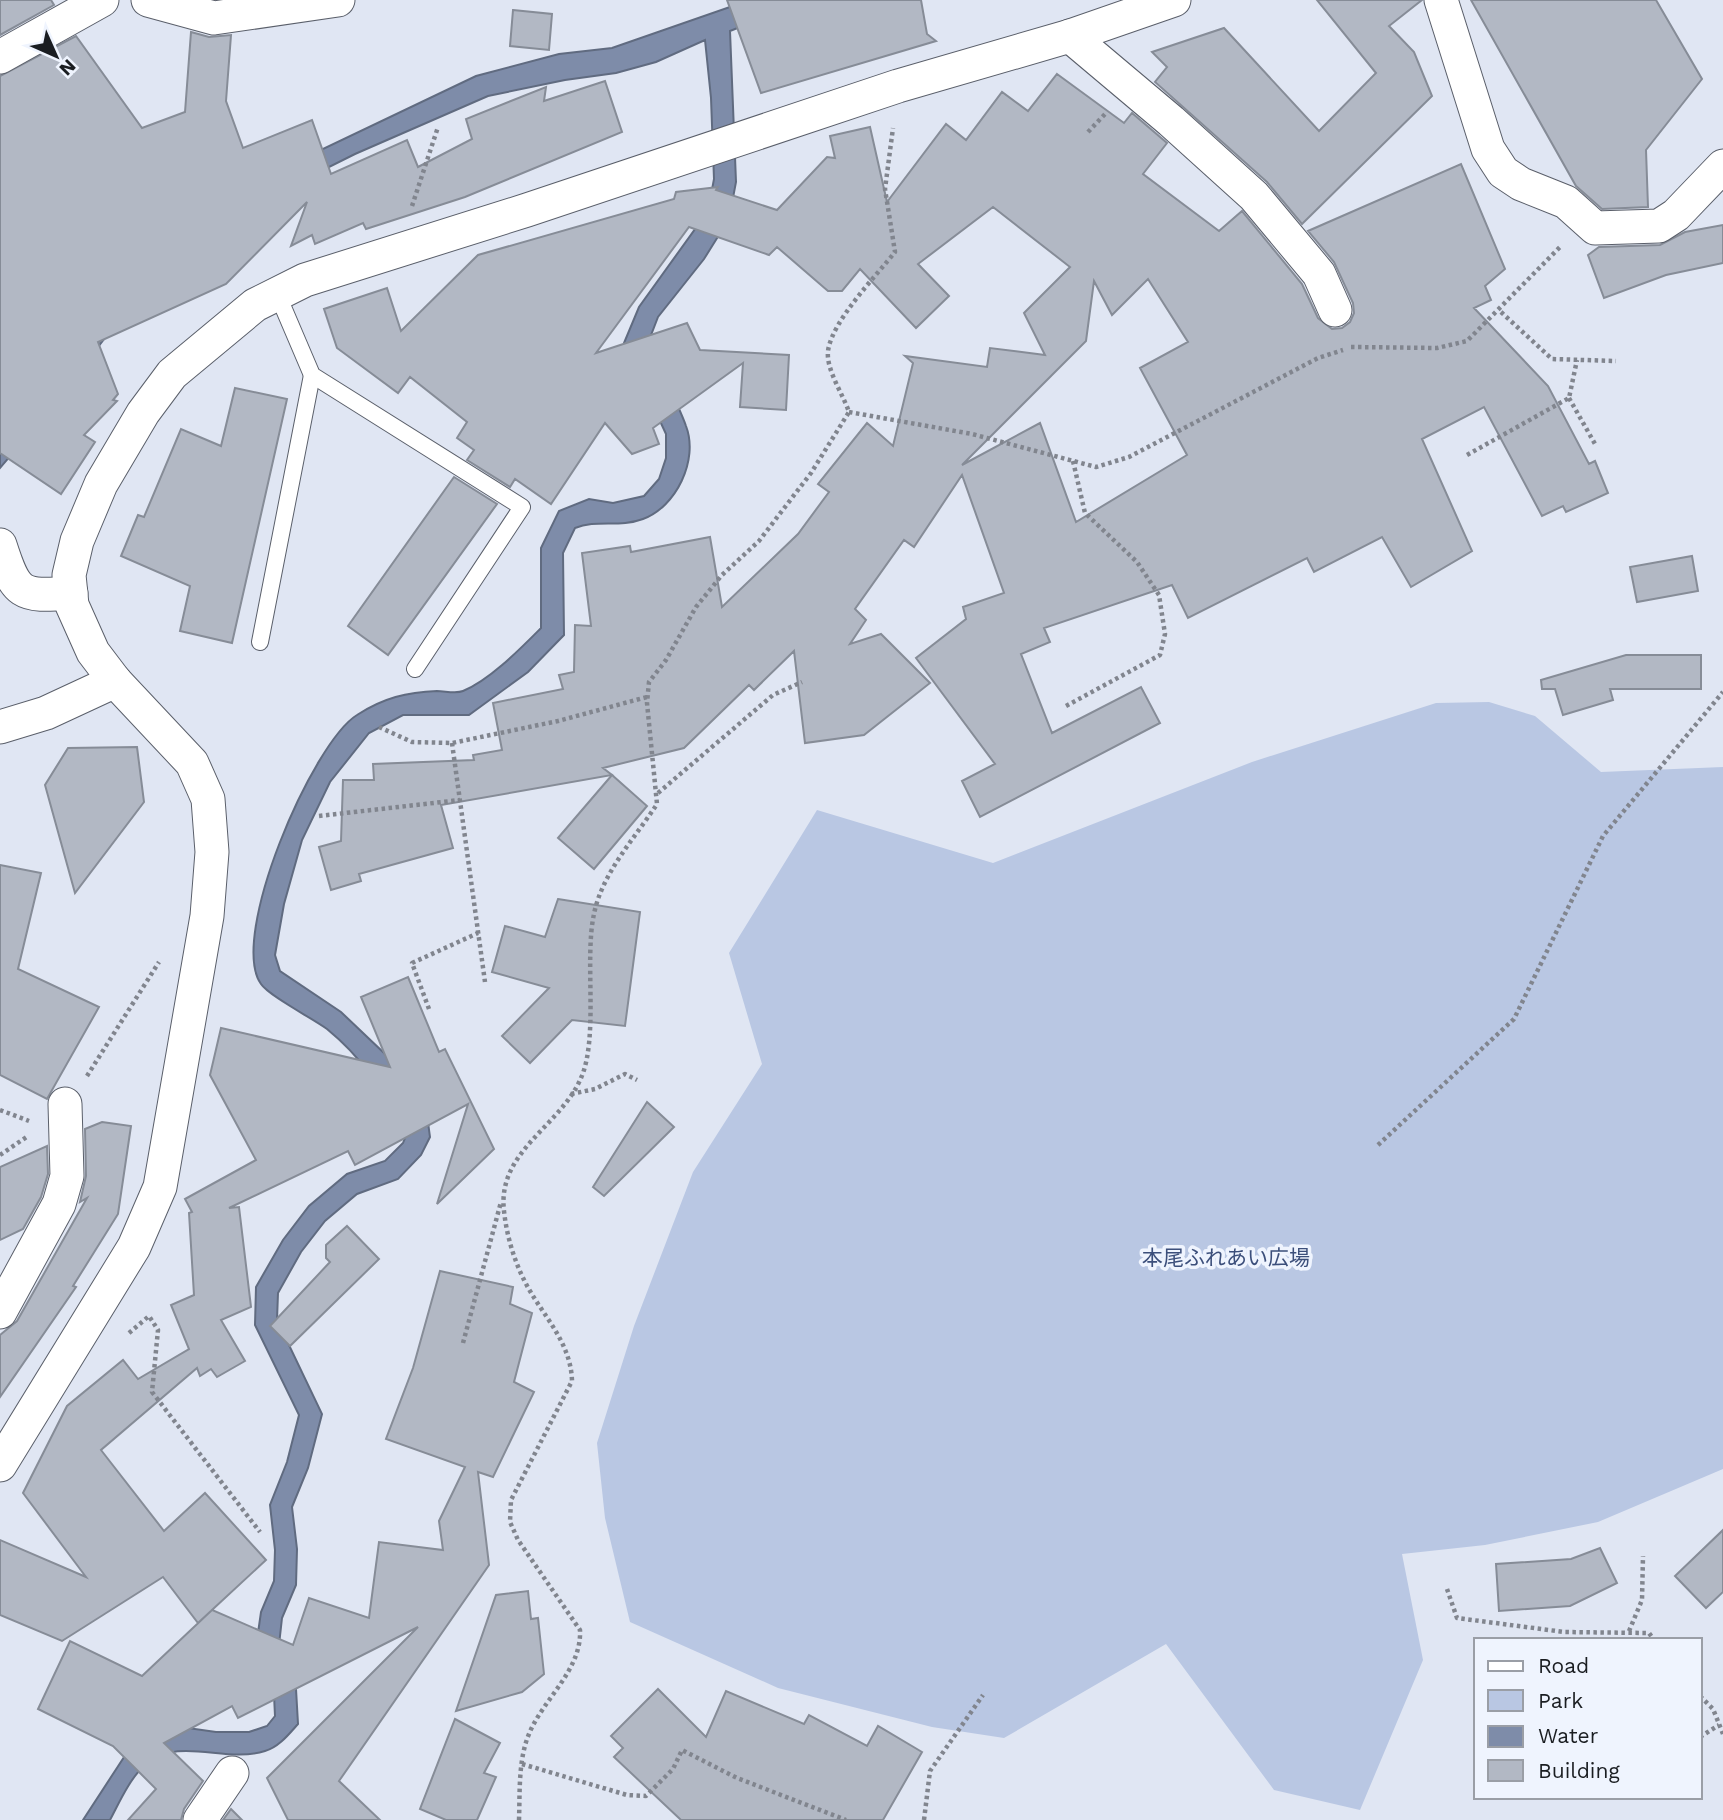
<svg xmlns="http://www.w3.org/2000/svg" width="1723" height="1820" viewBox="0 0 1723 1820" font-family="'Work Sans','Noto Sans JP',sans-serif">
	<rect width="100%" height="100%" fill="#e0e6f3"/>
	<polygon fill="#b9c7e3" points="1489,702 1535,716 1601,772 1723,767 1723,1469 1598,1522 1485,1545 1402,1554 1423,1660 1360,1810 1274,1790 1166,1644 1004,1738 932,1727 778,1688 630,1622 605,1518 597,1443 634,1326 693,1172 762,1064 729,953 817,810 993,863 1252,762 1436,703"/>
	<path fill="#7e8ca9" stroke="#606b80" stroke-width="2" d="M 750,0 L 808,0 L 730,31 L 736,182 L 729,219 L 704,259 L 658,317 L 648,343 C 659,371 676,398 686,426 C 699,460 676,507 643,519 C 619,528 597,519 575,528 L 563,553 L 564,635 L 528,672 L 469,715 L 403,715 L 369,733 L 330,782 L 302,840 L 284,904 L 275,955 L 280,971 L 341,1012 L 384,1053 L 427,1115 L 430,1137 L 421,1155 L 398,1179 L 357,1194 L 325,1221 L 301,1252 L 278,1293 L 277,1320 L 322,1414 L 308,1468 L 292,1507 L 297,1549 L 296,1585 L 282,1618 L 279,1645 L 285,1668 L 296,1689 L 298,1724 C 289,1734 279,1747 265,1751 C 224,1764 180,1735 145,1765 C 130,1778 119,1803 110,1820 L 83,1820 L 128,1751 L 181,1727 L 216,1732 L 249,1732 L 267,1726 L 275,1716 L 274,1695 L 256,1647 L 261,1612 L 274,1581 L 275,1550 L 270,1505 L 287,1462 L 299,1415 L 255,1325 L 256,1287 L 283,1240 L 309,1206 L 347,1174 L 385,1161 L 403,1143 L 407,1133 C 382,1091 366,1061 327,1029 C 312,1018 269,996 261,984 C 228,938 312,743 357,715 C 383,698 407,692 437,691 C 445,691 456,694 463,691 C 490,680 521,648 541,628 L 541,548 L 559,511 L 589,499 L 613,503 L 644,496 L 659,479 L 666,458 L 666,434 L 624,343 L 639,307 L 708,211 L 714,179 L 711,98 L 705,40 L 656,62 L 616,73 L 565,80 L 488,96 L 355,154 L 229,217 L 136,297 L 60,397 L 0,468 L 0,434 L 220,198 L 476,76 L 559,54 L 612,48 Z"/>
	<g fill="#b2b8c4" stroke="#868c97" stroke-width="2" fill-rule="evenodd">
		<polygon points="0,0 51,0 54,5 0,35"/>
		<polygon points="727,0 921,0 927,34 936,41 761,93"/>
		<polygon points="1317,0 1422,0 1389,26 1414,52 1432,96 1302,224 1267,182 1155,82 1167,67 1152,52 1224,28 1319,131 1376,73"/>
		<polygon points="1471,0 1656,0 1702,79 1646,150 1648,207 1602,209 1576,186"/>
		<polygon points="513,10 552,14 549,50 510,46"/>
		<polygon points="191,32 209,37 231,35 226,101 243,148 312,120 331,174 407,140 418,167 472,139 466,119 546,87 544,101 605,81 622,132 465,197 366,229 363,223 315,244 312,235 291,246 307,202 226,284 98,342 118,394 113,400 117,401 84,435 95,442 61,494 0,453 0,76 76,36 142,128 185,112"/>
		<path d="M 1057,74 L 1124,123 L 1132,113 L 1167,143 L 1143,174 L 1219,231 L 1242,211 L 1302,284 L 1318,318 L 1332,329 L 1342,328 L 1350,322 L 1354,313 L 1353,303 L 1334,262 L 1308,231 L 1461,164 L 1505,269 L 1485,286 L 1491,300 L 1474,308 L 1548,386 L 1589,464 L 1595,461 L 1608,493 L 1566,512 L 1563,506 L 1542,516 L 1484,407 L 1422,439 L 1472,551 L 1411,587 L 1382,537 L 1314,572 L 1307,558 L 1188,618 L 1172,585 L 1044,628 L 1050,642 L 1021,654 L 1052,733 L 1141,687 L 1160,723 L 980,817 L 962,781 L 995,764 L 916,658 L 966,619 L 963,607 L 1004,593 L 962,475 L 914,547 L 904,540 L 855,609 L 866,620 L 850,644 L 881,634 L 930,683 L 864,735 L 805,743 L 794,651 L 754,690 L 749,685 L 684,748 L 603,768 L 612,775 L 441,805 L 453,848 L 359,874 L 361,881 L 331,890 L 319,847 L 341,841 L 343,780 L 374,780 L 373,764 L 474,760 L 473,755 L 502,750 L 493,703 L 563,689 L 559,675 L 574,672 L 575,625 L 591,626 L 582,553 L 630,546 L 631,552 L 710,537 L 722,607 L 798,534 L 829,492 L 818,484 L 867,423 L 893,446 L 913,363 L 905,356 L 987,367 L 990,348 L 1045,355 L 1024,313 L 1070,267 L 993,207 L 918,264 L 949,296 L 916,328 L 860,269 L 842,291 L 828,291 L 777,247 L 769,255 L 689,227 L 596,353 L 687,323 L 700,350 L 789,355 L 786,410 L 740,407 L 743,363 L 653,428 L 659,444 L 632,454 L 605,423 L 551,504 L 515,479 L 510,487 L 467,460 L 474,450 L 457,438 L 467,422 L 410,377 L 398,393 L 337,348 L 324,309 L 387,288 L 401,331 L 478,255 L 674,199 L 676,192 L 718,187 L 716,190 L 777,210 L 827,157 L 835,158 L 830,136 L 870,127 L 887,202 L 946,124 L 966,140 L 1002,92 L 1028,111 ZM 1148,279 L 1188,342 L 1140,368 L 1187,455 L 1076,522 L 1040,423 L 962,465 L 1086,341 L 1094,281 L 1112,315 Z"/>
		<polygon points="1723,225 1723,263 1666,275 1604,298 1588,255 1599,247 1660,245 1685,232"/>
		<polygon points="235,388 287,399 232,643 180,631 190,586 121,556 138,515 144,517 181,429 221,446"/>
		<polygon points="454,477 497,504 388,655 348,626"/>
		<polygon points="1692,556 1698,591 1637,602 1630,567"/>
		<polygon points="1626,655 1701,655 1701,689 1610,689 1613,700 1563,715 1555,689 1542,689 1541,680"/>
		<polygon points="137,747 144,802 75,893 45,785 68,748"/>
		<polygon points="612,775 647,806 594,869 558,838"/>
		<polygon points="0,865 41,873 18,969 99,1007 47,1099 0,1075"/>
		<polygon points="558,899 640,912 625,1026 572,1020 530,1063 502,1036 549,988 492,972 505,926 545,937"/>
		<polygon points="408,977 439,1052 445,1049 494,1149 437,1204 468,1104 355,1165 348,1151 229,1208 239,1207 251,1307 221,1320 245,1361 217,1377 211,1369 200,1376 197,1368 101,1450 164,1531 205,1493 266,1560 212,1610 293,1645 309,1598 369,1618 379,1542 443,1550 439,1521 465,1467 386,1439 413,1368 440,1271 513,1287 510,1304 532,1313 514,1382 534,1392 493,1477 478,1472 489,1565 339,1781 380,1820 288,1820 267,1778 418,1627 238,1718 232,1706 164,1743 203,1781 184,1809 181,1820 128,1820 156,1789 113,1746 38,1709 70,1641 142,1676 212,1610 198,1623 163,1577 62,1641 0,1615 0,1540 86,1577 23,1493 67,1406 123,1360 138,1379 189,1349 171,1305 194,1295 189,1213 192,1212 185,1199 256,1160 210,1075 221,1028 390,1067 361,997"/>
		<polygon points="647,1102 674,1127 604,1196 593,1187"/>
		<polygon points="102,1122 131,1126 118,1214 73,1286 76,1287 0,1397 0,1335 17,1321 87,1198 80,1202 86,1176 85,1129"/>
		<polygon points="47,1146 48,1174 41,1197 23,1229 0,1240 0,1167"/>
		<polygon points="347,1226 379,1259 290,1346 270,1326 330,1262 326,1258 326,1245"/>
		<polygon points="1723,1530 1723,1592 1706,1608 1675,1576"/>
		<polygon points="1600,1548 1617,1583 1570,1606 1499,1611 1496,1564 1571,1559"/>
		<polygon points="528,1591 531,1619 538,1618 544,1674 522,1692 456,1711 496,1595"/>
		<polygon points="658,1689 706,1737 726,1691 804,1724 809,1715 867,1746 878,1726 922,1752 883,1820 681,1820 614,1757 623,1748 611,1736"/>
		<polygon points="455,1719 500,1743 484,1773 496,1777 477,1820 446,1820 420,1809"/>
		<polygon points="231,1809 242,1820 223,1820"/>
	</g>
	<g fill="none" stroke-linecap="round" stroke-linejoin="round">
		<defs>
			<g id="service">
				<polyline points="277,293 312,375 522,507 415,669"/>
				<polyline points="260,642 312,375"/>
			</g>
			<g id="minor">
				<polyline points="148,0 214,18 338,0"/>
				<polyline points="1441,0 1488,149 1503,172 1521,184 1566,202 1595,228 1659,226 1676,215 1723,166"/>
				<polyline points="1070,36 1171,121 1254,196 1319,274 1335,310"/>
				<polyline points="0,57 102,0"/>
				<path d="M 0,545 C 16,595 20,597 71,593"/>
				<polyline points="0,727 46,713 115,681"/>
				<polyline points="0,1312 59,1204 67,1176 65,1104"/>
				<polyline points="0,1465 134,1247 160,1187 207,916 212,852 208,799 192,763 115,681 93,652 72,605 69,575 77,541 101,484 143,413 172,374 255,305 305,280 527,210 898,86 1070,36 1174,0"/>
				<polyline points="200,1820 232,1773"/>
			</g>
		</defs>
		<use href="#service" stroke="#5a5f6a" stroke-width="18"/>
		<use href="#minor" stroke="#5a5f6a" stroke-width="35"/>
		<g stroke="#81858e" stroke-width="4.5" stroke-dasharray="3.5 3.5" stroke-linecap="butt">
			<polyline points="1088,132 1106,113"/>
			<polyline points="412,206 438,127"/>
			<polyline points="1501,312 1552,359 1616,361"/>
			<polyline points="1351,347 1437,348 1467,341 1561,246"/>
			<polyline points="1569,398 1595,444"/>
			<polyline points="849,412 972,434 1096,467 1129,457 1318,358 1343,350"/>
			<polyline points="1467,455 1569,398 1577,360"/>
			<polyline points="1066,706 1160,655 1165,634 1159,595 1137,562 1085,513 1073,461"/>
			<polyline points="379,727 412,742 452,743 558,721 647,697"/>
			<polyline points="452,743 485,982"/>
			<polyline points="658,793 773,695 802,682"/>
			<polyline points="319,816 460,800"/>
			<polyline points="429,1009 412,963 478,933"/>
			<polyline points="87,1076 159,962"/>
			<polyline points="571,1094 595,1089 625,1074 637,1080"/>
			<polyline points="0,1110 29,1121"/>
			<polyline points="1378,1145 1514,1019 1603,836 1723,692"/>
			<polyline points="0,1155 28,1136"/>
			<polyline points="129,1333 149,1316 158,1330 152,1392 260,1532"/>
			<polyline points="463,1343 501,1202"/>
			<polyline points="1447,1589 1457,1618 1564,1632 1649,1633 1654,1640"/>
			<polyline points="1629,1631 1642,1600 1643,1556"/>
			<polyline points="1700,1696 1713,1709 1723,1734"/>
			<polyline points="1700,1737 1719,1725"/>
			<polyline points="522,1764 627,1795 646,1796 673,1769 682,1750 737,1778 846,1820"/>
			<path d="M 519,1820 C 520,1793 518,1760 529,1734 C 543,1699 582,1670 580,1630 L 518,1540 L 510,1522 L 511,1500 L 572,1381 C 571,1345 547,1320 530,1291 C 516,1267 507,1239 504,1211 C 497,1151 560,1127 581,1078 C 599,1037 584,959 594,914 C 602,873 635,838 657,804 L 647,703 L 649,682 L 666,660 L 696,607 L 722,575 L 759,541 L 811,473 L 849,412 C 843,394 826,370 828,351 C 832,321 876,276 895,252 L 885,189 L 893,128"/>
			<polyline points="924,1820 930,1771 983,1695"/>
		</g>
		<use href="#service" stroke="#fff" stroke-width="16"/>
		<use href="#minor" stroke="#fff" stroke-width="33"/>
	</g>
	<g text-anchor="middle" stroke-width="7" stroke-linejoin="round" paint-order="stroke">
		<g font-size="21" fill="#3c4f7b" stroke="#eff4fe">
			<text x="1226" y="1265">本尾ふれあい広場</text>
		</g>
	</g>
	<rect x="1474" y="1638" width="228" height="161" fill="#eff4fe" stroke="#9a9ea6" stroke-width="2"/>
	<rect x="1488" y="1661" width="35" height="10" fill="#ffffff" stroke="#9a9ea6" stroke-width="2"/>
	<text x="1538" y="1673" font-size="21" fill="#1a1d21">Road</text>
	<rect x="1488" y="1690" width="35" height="21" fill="#b9c7e3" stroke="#9a9ea6" stroke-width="2"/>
	<text x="1538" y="1708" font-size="21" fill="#1a1d21">Park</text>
	<rect x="1488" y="1726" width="35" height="21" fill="#7e8ca9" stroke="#9a9ea6" stroke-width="2"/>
	<text x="1538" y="1743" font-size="21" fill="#1a1d21">Water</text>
	<rect x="1488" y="1760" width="35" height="21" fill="#b2b8c4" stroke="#9a9ea6" stroke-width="2"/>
	<text x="1538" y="1778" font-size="21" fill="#1a1d21">Building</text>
	<g transform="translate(56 56) rotate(135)" stroke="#eff4fe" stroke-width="5" paint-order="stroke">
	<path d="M0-5L12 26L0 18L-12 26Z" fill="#1a1d21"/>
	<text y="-10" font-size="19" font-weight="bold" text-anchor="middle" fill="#1a1d21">N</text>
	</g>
</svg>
